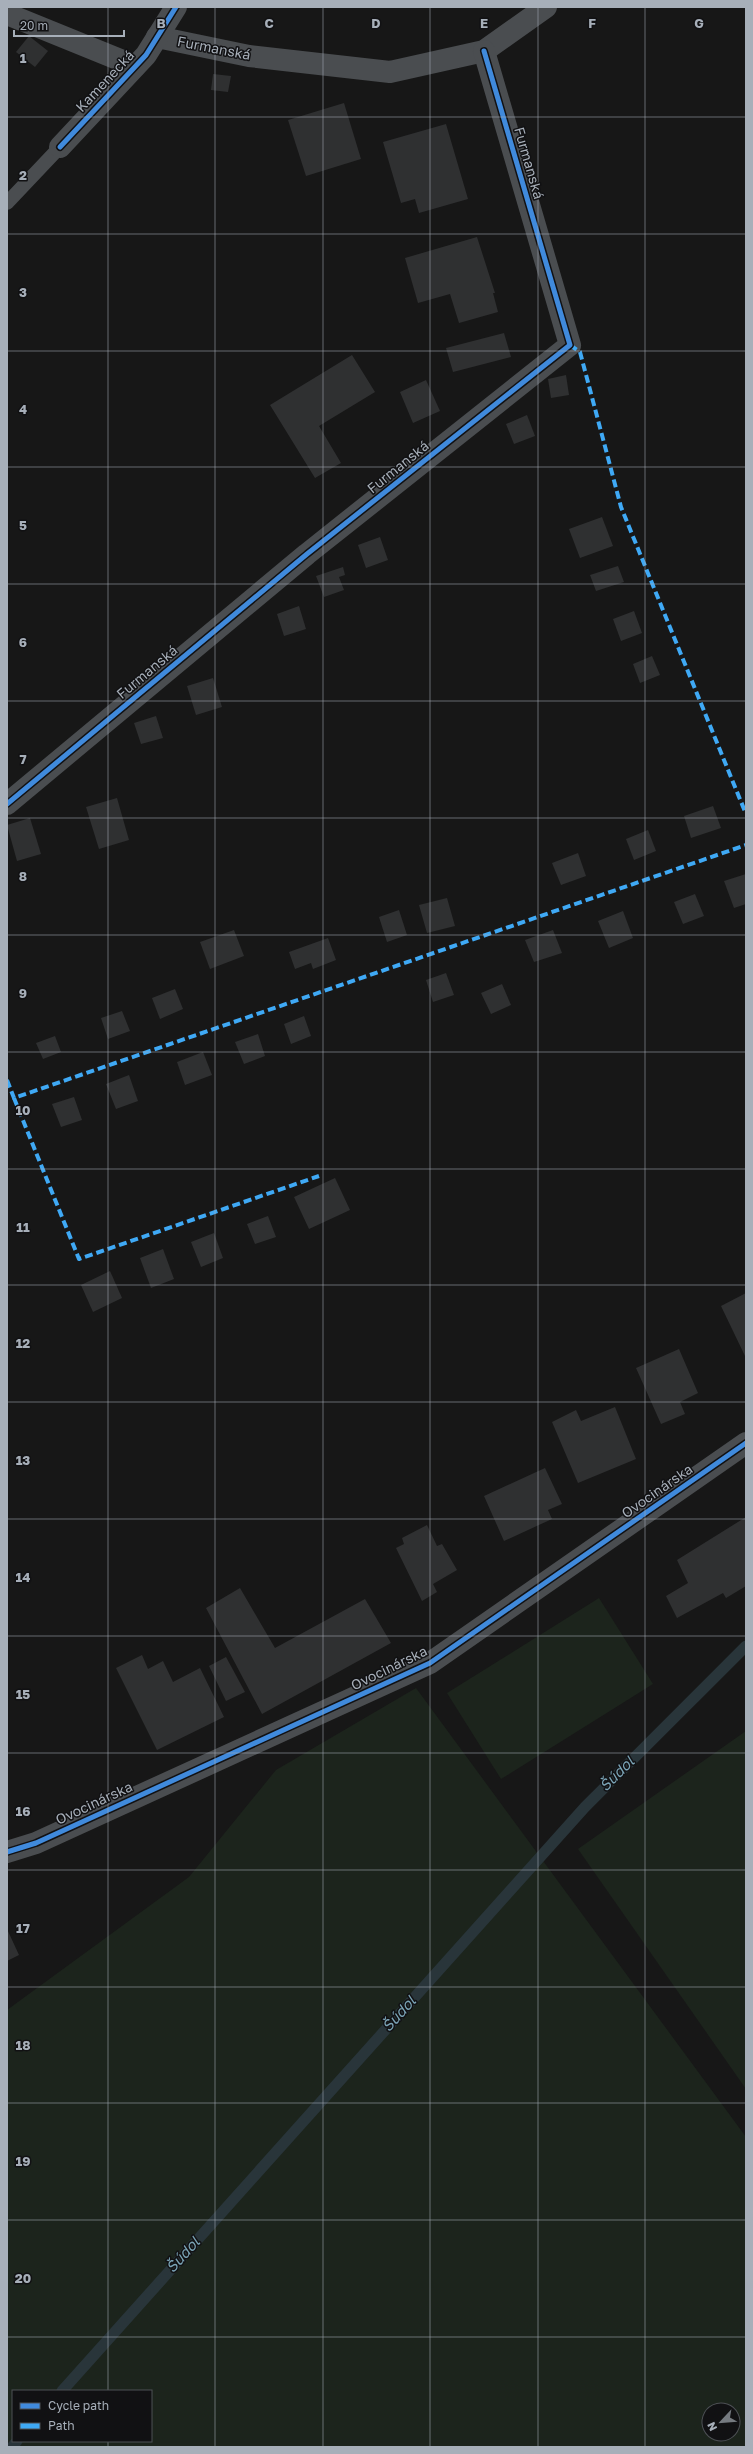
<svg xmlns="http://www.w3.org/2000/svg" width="753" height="2454" viewBox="0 0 753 2454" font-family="'Golos Text',sans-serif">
	<rect width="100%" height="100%" fill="#171717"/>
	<g fill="#1c241c" fill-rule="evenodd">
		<polygon points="599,1598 653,1684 501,1779 447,1693"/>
		<path d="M 416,1688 L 746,2137 L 746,2447 L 7,2447 L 7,2010 L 189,1877 L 276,1770 ZM 13,2391 L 151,2391 L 151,2441 L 13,2441 ZM 709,2410 L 733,2410 L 733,2434 L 709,2434 Z"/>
		<polygon points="746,1731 746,2089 578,1849"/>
	</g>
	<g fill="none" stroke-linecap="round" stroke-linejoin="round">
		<g stroke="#29353a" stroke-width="11">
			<polyline points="62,2391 585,1807 746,1646"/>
			<polyline points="12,2447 17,2441"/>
		</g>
	</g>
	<g fill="#2f3031">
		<polygon points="29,36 48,51 35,67 16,52"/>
		<polygon points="213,74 231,76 228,92 211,90"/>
		<polygon points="344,103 361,159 306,176 288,120"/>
		<polygon points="446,124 468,199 419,213 415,199 401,203 383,142"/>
		<polygon points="477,237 495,293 493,293 498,312 459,323 450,294 418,303 405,258"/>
		<polygon points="504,333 511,357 453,372 446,348"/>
		<polygon points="352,355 375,392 319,426 341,463 315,478 270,405"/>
		<polygon points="566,375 569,395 551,398 548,379"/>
		<polygon points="426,380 440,411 413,423 400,392"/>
		<polygon points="527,415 535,436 514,444 506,424"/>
		<polygon points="602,517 613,546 580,558 569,529"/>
		<polygon points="380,537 388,560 366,568 358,545"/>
		<polygon points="618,566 624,582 596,591 590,575"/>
		<polygon points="343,567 345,575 339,577 344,590 324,597 316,576"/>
		<polygon points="299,606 306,629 284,636 277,614"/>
		<polygon points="634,611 642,633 621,641 613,619"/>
		<polygon points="652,656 660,675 640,683 633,664"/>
		<polygon points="213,678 222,707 196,715 187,686"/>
		<polygon points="156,716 163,738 141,744 134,723"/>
		<polygon points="117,798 129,840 99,849 86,807"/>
		<polygon points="713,806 721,828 691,838 684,816"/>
		<polygon points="30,818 41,854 17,861 7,825"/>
		<polygon points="648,830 656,851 634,860 626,839"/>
		<polygon points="578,853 586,876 561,885 552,863"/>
		<polygon points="746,874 746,904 734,908 724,881"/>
		<polygon points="695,894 704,916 683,924 674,902"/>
		<polygon points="447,898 455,926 427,933 419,905"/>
		<polygon points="399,910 407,935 387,942 379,917"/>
		<polygon points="623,911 633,938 609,948 598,921"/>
		<polygon points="234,930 244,956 210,969 200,942"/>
		<polygon points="553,930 562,953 534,962 525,940"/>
		<polygon points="328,938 336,960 313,969 311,963 295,969 289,952"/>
		<polygon points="446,973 454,995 433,1002 426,980"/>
		<polygon points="502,984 511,1005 491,1014 481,993"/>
		<polygon points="175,989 183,1009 160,1019 152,998"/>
		<polygon points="122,1011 130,1031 108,1039 101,1018"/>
		<polygon points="304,1016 311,1036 291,1044 284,1024"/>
		<polygon points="258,1034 265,1056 244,1064 235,1042"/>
		<polygon points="55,1036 61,1052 43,1059 36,1043"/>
		<polygon points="203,1052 212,1075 185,1085 177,1062"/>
		<polygon points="129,1075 138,1101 116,1109 106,1084"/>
		<polygon points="74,1097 82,1120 61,1127 52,1104"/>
		<polygon points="335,1178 350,1210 309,1229 294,1197"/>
		<polygon points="268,1216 276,1237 255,1244 247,1224"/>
		<polygon points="214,1233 223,1258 201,1267 191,1242"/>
		<polygon points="163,1249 174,1279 151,1288 140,1258"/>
		<polygon points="110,1271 122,1298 93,1312 81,1285"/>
		<polygon points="746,1293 746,1355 745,1356 721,1306"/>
		<polygon points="679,1349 698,1393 680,1402 685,1414 661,1424 636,1368"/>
		<polygon points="615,1407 636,1459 578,1483 552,1422 576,1410 581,1421"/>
		<polygon points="545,1468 562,1504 548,1510 552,1519 504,1541 484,1496"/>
		<polygon points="746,1517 746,1586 726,1598 723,1593 677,1618 666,1596 688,1583 677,1560"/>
		<polygon points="427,1525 437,1546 442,1544 457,1570 433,1584 437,1592 422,1601 396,1548 404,1544 402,1538"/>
		<polygon points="240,1588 275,1648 365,1599 391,1643 262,1714 206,1608"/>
		<polygon points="142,1655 148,1669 163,1661 173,1682 200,1668 224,1717 157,1750 116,1668"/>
		<polygon points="226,1657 245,1692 226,1701 209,1666"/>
		<polygon points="7,1929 19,1955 7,1961"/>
	</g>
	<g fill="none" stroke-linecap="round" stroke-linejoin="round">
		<polyline stroke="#4a4d50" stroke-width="14" points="7,203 60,147"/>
		<g stroke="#4a4d50" stroke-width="22">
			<polyline points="7,14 135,66"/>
			<polyline points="157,37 249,56 390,72 484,51 546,7"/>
			<polyline points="60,147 146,55 176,7"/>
			<polyline points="7,804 307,554 570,345 484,51"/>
			<polyline points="7,1852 36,1843 430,1663 746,1443"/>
		</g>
		<g stroke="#3fa9f5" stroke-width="4" stroke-dasharray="8 4" stroke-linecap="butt">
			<polyline points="570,345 580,352 621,507 746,814"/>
			<polyline points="7,1080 14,1098 746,845"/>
			<polyline points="14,1098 79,1259 319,1176"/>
		</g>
		<defs>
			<g id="cycleway">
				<polyline points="60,147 146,55 176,7"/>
				<polyline points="7,804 307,554 570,345 484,51"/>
				<polyline points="7,1852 36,1843 430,1663 746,1443"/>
			</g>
		</defs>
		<use href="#cycleway" stroke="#111113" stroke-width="8"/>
		<use href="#cycleway" stroke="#408adc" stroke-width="5"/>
	</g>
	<path fill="none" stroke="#a7afb9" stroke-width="1" stroke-opacity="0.55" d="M 108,7 L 108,2391M 215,7 L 215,2447M 323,7 L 323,2447M 430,7 L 430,2447M 538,7 L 538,2447M 645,7 L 645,2447M 7,117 L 746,117M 7,234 L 746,234M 7,351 L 746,351M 7,467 L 746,467M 7,584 L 746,584M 7,701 L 746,701M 7,818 L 746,818M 7,935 L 746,935M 7,1052 L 746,1052M 7,1169 L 746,1169M 7,1285 L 746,1285M 7,1402 L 746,1402M 7,1519 L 746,1519M 7,1636 L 746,1636M 7,1753 L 746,1753M 7,1870 L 746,1870M 7,1987 L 746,1987M 7,2103 L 746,2103M 7,2220 L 746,2220M 7,2337 L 746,2337M 108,2441 L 108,2447"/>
	<g text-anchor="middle" stroke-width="3" stroke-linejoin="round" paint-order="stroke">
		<g font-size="14" fill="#a7afb9" stroke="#111113">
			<text transform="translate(214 48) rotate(11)" y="5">Furmanská</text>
			<text transform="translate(105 81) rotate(-47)" y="5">Kamenecká</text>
			<text transform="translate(529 163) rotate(74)" y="5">Furmanská</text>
			<text transform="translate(398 467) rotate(-39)" y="5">Furmanská</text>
			<text transform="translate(147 672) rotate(-40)" y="5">Furmanská</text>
			<text transform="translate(657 1491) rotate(-35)" y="5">Ovocinárska</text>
			<text transform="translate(389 1668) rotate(-26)" y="5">Ovocinárska</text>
			<text transform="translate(94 1803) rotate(-25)" y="5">Ovocinárska</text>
		</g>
		<g font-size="15" font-style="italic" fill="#7ba4b6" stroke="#111113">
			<text transform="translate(617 1774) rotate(-45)" y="5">Šúdol</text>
			<text transform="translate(399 2014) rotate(-48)" y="5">Šúdol</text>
			<text transform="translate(183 2255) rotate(-48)" y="5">Šúdol</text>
		</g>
	</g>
	<g font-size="13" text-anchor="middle" font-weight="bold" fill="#a7afb9" stroke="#111113" stroke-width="3" stroke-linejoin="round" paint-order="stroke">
		<text x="161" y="28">B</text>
		<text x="269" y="28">C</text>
		<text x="376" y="28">D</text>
		<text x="484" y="28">E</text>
		<text x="592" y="28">F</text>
		<text x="699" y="28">G</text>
		<text x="23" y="63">1</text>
		<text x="23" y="180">2</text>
		<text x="23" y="297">3</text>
		<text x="23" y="414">4</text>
		<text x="23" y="530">5</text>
		<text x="23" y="647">6</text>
		<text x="23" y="764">7</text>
		<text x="23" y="881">8</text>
		<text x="23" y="998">9</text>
		<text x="23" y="1115">10</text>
		<text x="23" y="1232">11</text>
		<text x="23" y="1348">12</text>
		<text x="23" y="1465">13</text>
		<text x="23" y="1582">14</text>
		<text x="23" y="1699">15</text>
		<text x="23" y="1816">16</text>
		<text x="23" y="1933">17</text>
		<text x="23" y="2050">18</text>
		<text x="23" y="2166">19</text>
		<text x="23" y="2283">20</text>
	</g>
	<rect width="753" height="2454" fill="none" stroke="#a7afb9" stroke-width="16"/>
	<rect x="12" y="2390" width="140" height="52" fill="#111113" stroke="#4d5055"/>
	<rect x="20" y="2403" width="20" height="6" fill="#408adc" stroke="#4d5055"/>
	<text x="48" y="2410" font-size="12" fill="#a7afb9">Cycle path</text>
	<rect x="20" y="2423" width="20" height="6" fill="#3fa9f5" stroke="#4d5055"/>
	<text x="48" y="2430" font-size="12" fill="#a7afb9">Path</text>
	<g transform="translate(721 2422) rotate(244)"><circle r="19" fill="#111113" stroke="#4d5055"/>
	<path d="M0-3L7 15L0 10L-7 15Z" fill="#757a80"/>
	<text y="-6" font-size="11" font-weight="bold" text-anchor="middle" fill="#a7afb9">N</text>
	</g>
	<path d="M14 30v6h110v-6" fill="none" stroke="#a7afb9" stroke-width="2"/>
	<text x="20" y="30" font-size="12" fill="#a7afb9" stroke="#111113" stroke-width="3" paint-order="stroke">20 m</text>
</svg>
